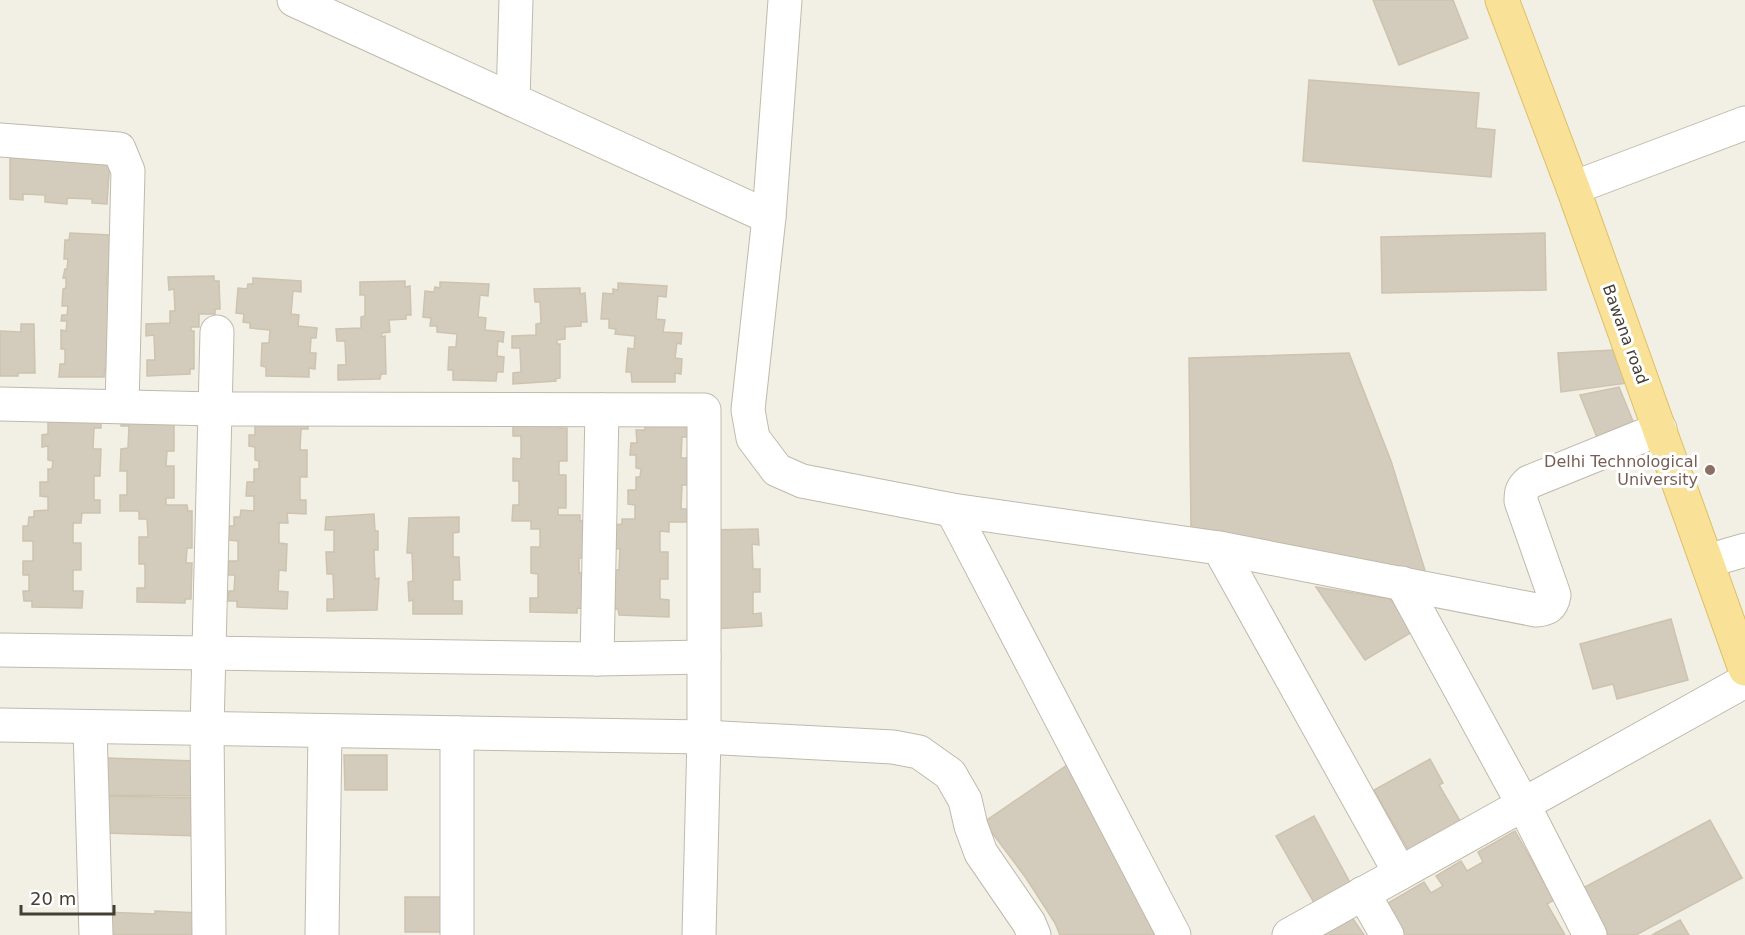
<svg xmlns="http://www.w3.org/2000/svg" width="1745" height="935" viewBox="0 0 1745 935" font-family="'DejaVu Sans',sans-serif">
	<rect width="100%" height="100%" fill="#f2efe5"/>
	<g fill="#d3cbbb" stroke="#cdc3af" stroke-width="1.5">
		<polygon points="1373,0 1453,0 1468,38 1399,65"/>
		<polygon points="1309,80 1479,93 1476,128 1495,130 1491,177 1303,161"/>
		<polygon points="10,153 110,158 107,204 92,203 92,199 67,198 67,204 45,202 45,195 23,194 23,200 10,199"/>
		<polygon points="70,233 110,235 110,240 114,240 114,274 107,275 107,284 114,284 113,370 105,369 104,377 59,377 60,364 65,364 65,349 61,349 61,330 66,331 67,321 61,321 62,315 67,315 68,306 62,306 63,289 66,288 66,278 63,278 65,269 67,269 68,259 64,259 65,240 69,240"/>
		<polygon points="1545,233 1546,290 1382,293 1381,237"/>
		<polygon points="214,276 214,281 219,281 220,309 215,309 215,314 199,314 199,327 191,327 191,331 194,331 194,369 190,369 190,374 147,376 147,360 155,360 154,335 146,336 146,324 170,323 170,311 175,311 174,289 169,290 168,277"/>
		<polygon points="253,278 301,281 301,292 293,291 291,314 299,315 298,326 317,328 316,338 311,338 310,353 316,353 315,369 309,368 309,377 266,376 266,367 261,366 262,343 269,343 270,330 250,328 250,323 243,322 244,314 236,313 238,288 247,289 248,284 253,284"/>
		<polygon points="405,281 405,287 410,286 411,315 406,315 406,319 389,320 390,332 382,333 381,337 385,336 386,374 381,374 380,379 338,380 338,365 346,365 345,341 337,341 336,329 361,328 361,317 365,316 365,295 360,295 360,282"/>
		<polygon points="440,282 489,284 488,296 480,295 478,317 486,318 485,330 504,332 503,342 498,341 497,356 504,357 503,372 497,372 496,381 453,380 453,370 448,370 449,347 456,347 457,334 437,332 437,326 430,326 431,318 423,317 425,291 434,292 435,287 440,288"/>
		<polygon points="618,283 667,286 666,297 658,296 656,319 665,320 663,332 682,333 681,344 677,343 675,358 682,359 681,374 675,373 675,382 632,382 631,372 626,372 628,348 634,349 635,336 615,334 616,329 609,328 609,319 601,319 603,293 613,294 613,289 618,290"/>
		<polygon points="580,288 580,294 585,293 587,322 581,322 581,326 565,327 565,339 557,340 557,344 560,344 560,378 555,379 556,381 513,384 513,373 521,372 520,348 512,348 512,336 536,335 536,324 541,323 540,302 535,302 534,289"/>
		<polygon points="21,324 34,324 35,373 18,373 18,376 0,376 0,331 21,332"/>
		<polygon points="1614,350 1628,383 1561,392 1558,353"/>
		<polygon points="1349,353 1391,461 1427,577 1191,528 1189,358"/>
		<polygon points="1619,387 1635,426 1598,440 1580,395"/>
		<polygon points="121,411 174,418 174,451 167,451 166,466 174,466 174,498 166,498 166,505 187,505 188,511 192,511 192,548 187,548 186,563 192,563 191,599 185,599 185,603 137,602 137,588 145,588 145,564 139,564 139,537 148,537 147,519 139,519 139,511 120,511 120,495 127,495 127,471 120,471 121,449 128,448 129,426 121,426"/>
		<polygon points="101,416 101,428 94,428 93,449 101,449 100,476 94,476 94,500 100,500 100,513 82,513 81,523 73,523 73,543 81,543 81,570 73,570 73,591 83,591 82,608 32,607 32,601 24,601 23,591 29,591 29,575 23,575 23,561 33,561 33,541 23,541 23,526 28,526 29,517 34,517 34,511 48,510 48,497 40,496 40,482 48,482 48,469 52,469 53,461 48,460 48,446 42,447 42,435 48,434 48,421"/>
		<polygon points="308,417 308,429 301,429 300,450 307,450 307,477 300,477 300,500 306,500 306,514 287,513 288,523 279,523 279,543 287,544 286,571 279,570 278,591 288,592 287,609 237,607 237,601 228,601 229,591 234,591 235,575 228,575 228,561 238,561 238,541 228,540 229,526 234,526 234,517 240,517 241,510 254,511 254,496 246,496 247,482 254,482 254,469 259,469 259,461 255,460 255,447 249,446 249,435 255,435 255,421"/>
		<polygon points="513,420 560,421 560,428 567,428 567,461 559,461 559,475 566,475 566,508 558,508 558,515 580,515 580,521 585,521 584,558 579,558 579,573 584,572 584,609 577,608 577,613 530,612 530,598 538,598 538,574 531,573 531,547 540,547 540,529 531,529 531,521 512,521 513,505 519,505 519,481 513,481 513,458 521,459 521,436 513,436"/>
		<polygon points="645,424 690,425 689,437 682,437 681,458 689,458 688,485 682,485 681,509 688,509 687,522 669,522 669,532 660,531 660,552 668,552 668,579 660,579 660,599 669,600 669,617 619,615 618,609 614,609 614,570 619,570 620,549 610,548 615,525 622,524 622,519 635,519 635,505 628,504 628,490 636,490 636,477 640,477 641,469 636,468 636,455 630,455 631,443 637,443 636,430 645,430"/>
		<polygon points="374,514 375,531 378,531 378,550 374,550 375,579 379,578 377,610 327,611 327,599 334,599 333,574 327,574 326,552 334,552 334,530 325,530 326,517"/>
		<polygon points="459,517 459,532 453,533 453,557 459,557 460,580 453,580 453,601 462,601 462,614 413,614 413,600 409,601 408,582 413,581 412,553 407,553 409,518"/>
		<polygon points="758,529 759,545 752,544 753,569 760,569 760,592 753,592 753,614 761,613 762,626 713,629 709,530"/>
		<polygon points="1316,587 1391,599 1412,632 1365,660"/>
		<polygon points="1671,619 1688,680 1617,699 1613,684 1593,689 1580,644"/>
		<polygon points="344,755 387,755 387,790 345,790"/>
		<polygon points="107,758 196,761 196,796 105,795"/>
		<polygon points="1430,759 1443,783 1439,785 1463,826 1411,855 1374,790"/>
		<polygon points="1070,763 1167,935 1060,935 1055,923 1026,878 984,822"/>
		<polygon points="105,796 200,798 199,836 104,833"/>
		<polygon points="1314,816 1353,888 1317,908 1276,836"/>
		<polygon points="1710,820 1742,878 1636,935 1608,935 1583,888"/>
		<polygon points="1515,831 1554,900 1547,904 1565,935 1400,935 1383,906 1424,882 1431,893 1443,886 1436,876 1461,861 1467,871 1483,862 1478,852"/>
		<rect x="405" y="897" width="43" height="35"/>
		<polygon points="155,911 201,913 193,935 103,935 104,912 155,914"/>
		<polygon points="1351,916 1364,935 1322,935"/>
		<polygon points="1680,920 1689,935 1652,935"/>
	</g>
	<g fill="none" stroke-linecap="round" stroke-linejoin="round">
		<defs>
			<g id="minor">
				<polyline points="294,0 769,217"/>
				<path d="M 785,0 L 769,217 L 748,410 L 753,438 L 777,470 L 802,481 L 952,510 L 1219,548 L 1536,610 C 1547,609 1552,607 1554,595 L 1521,501 C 1521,492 1522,488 1529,482 L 1660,429"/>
				<polyline points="513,100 516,0"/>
				<polyline points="0,140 119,149 128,171 122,406"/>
				<polyline points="1573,188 1745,123"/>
				<polyline points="0,404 215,409 704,410 704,737 699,935"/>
				<polyline points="952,510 1174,935"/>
				<polyline points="1219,548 1400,873"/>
				<polyline points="1707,561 1745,550"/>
				<polyline points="1402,583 1523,804 1590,935"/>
				<polyline points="0,650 597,659 704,657"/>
				<polyline points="597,659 602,410"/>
				<polyline points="0,725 704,737 893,747 919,752 950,774 965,800 971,826 981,853 1029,923 1034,935"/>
				<polyline points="90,727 96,935"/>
				<polyline points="457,733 457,935"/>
				<polyline points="1363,893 1387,935"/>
				<polyline points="209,935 207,729 217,332"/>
				<polyline points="322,935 325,731"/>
				<polyline points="1289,935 1745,681"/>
			</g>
			<polyline id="major" points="1502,0 1573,188 1745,669"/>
		</defs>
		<use href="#minor" stroke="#bfbaab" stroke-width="35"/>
		<use href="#major" stroke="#ddc068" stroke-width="35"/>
		<use href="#minor" stroke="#fff" stroke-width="33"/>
		<use href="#major" stroke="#f9e297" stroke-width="33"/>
	</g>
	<circle fill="#8d6e63" stroke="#fff" stroke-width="2" cx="1710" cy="470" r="6"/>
	<g text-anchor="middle" stroke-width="6" stroke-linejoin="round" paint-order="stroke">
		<g font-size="16" fill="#443f35" stroke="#fff">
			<text transform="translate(1626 334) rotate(70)" y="6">Bawana road</text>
		</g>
		<g font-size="16" fill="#785e54" stroke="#fff" text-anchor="end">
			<text x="1698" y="467">Delhi Technological<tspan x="1698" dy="18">University</tspan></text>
		</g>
	</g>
	<path d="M21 905v9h93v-9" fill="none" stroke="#443f35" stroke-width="3"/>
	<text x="30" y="905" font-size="18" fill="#443f35" stroke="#ffffff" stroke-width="4.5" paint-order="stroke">20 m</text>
</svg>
